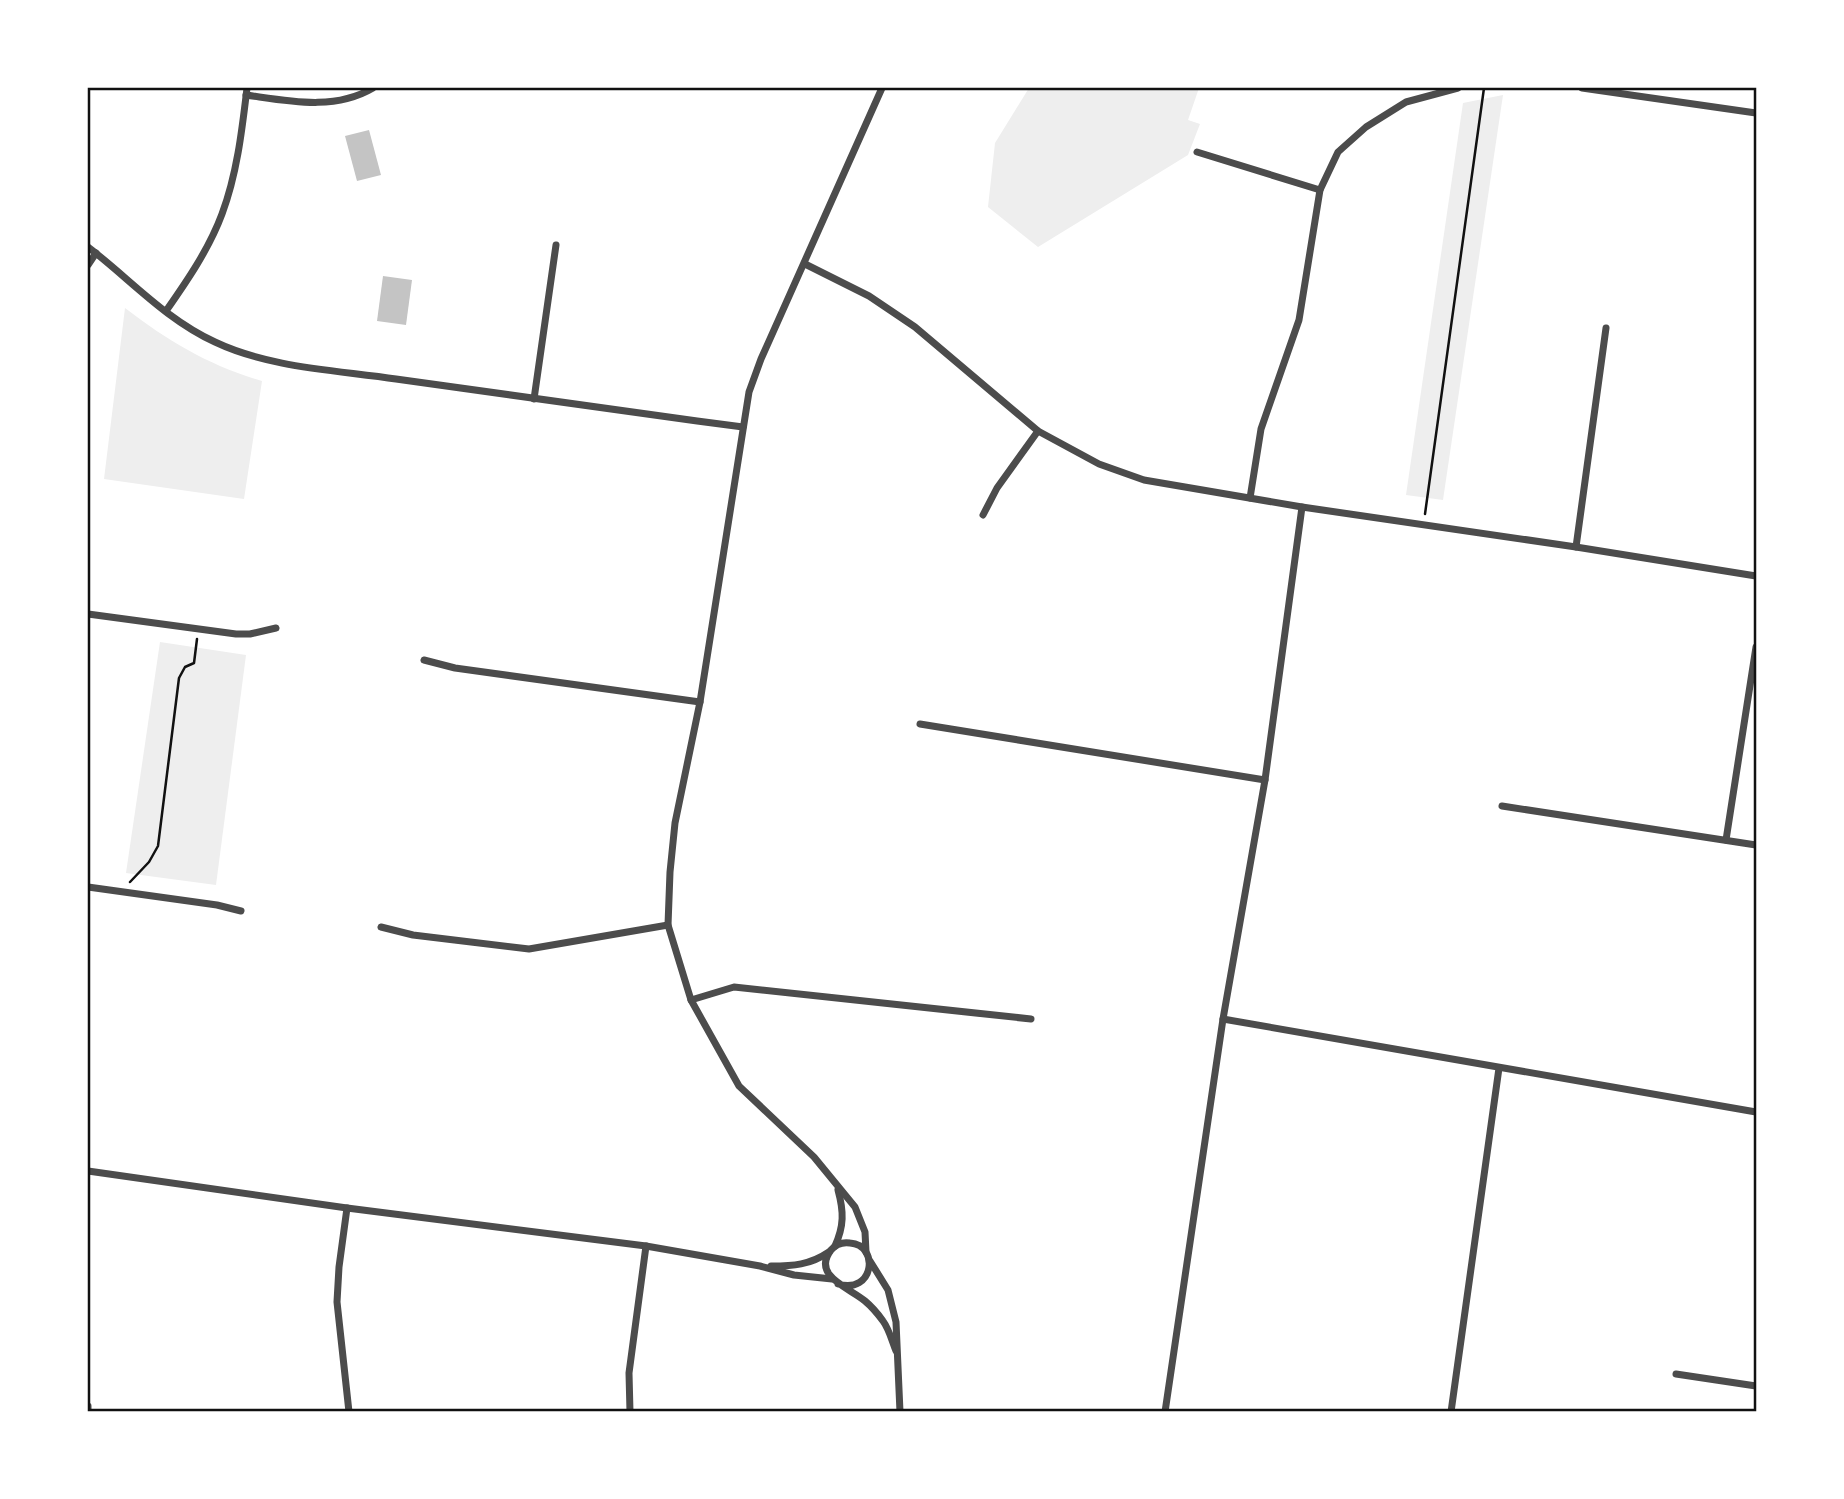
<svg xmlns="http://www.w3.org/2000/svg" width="1844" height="1499" viewBox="0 0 1844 1499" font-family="'Fira Sans Condensed',sans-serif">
	<rect width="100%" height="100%" fill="#fff"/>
	<g fill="#eee">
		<polygon points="1029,88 1199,88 1188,120 1200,124 1188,155 1038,247 988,207 995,143"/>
		<polygon points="1503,95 1443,500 1406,495 1463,103"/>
		<path d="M 125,308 C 168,341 210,366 262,381 L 244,499 L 104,479 Z"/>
		<polygon points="160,642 246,655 216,885 126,873"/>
	</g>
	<g fill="#c4c4c4">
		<polygon points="369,130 381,175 357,181 345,136"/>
		<polygon points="383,276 412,280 406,325 377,321"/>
	</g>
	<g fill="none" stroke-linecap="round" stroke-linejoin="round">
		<g stroke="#111" stroke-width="2.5">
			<polyline points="1425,514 1484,88"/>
			<polyline points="130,882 149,862 158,846 179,678 185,667 194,663 197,639"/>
		</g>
		<g stroke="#4c4c4c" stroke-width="7">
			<polyline points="1582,88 1756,113"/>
			<path d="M 246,95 C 289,101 334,111 373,88"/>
			<polyline points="1197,152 1320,190"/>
			<path d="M 88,247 C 130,279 165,319 215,342 C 270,368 336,370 396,379 C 511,396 627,412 743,427"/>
			<polyline points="805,264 869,296 915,327 1038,431 1099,464 1144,480 1302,507 1576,547 1756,576"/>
			<polyline points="88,265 96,253"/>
			<path d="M 166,311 C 187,281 209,249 222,214 C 237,174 242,130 247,88"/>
			<polyline points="534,399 556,245"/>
			<polyline points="1250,498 1261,429 1299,320 1320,190 1338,152 1366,127 1406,102 1458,88"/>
			<polyline points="983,515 997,488 1038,431"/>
			<polyline points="1576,547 1606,328"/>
			<polyline points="88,614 236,634 250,634 276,628"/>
			<polyline points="424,660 455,668 700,702"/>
			<polyline points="920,724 1265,780"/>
			<polyline points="1502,806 1756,845"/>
			<polyline points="1726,840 1756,647"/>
			<polyline points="88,887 217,905 241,911"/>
			<polyline points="381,927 413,935 529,949 668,925"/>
			<polyline points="691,1000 734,987 1031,1019"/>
			<polyline points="1223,1019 1756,1112"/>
			<polyline points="88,1171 347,1208 646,1246 760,1266 794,1275 832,1279"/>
			<polyline points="347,1208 339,1267 337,1302 349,1412"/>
			<path d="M 835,1246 C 844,1226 844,1212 838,1190"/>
			<polyline points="866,1252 865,1232 855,1207 814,1157 739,1086 691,1000 668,925 670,872 675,823 700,702 749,392 761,359 882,88"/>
			<polyline points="870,1261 888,1290 896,1322 900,1412"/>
			<path d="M 771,1266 C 793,1266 810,1265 829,1252"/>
			<path d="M 838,1284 C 874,1295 880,1245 850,1243 C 843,1242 836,1244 831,1250 C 811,1276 850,1288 865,1301 C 871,1306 878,1314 883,1321 C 889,1329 892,1341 896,1351"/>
			<polyline points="1676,1374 1756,1386"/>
			<polyline points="88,1406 88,1412"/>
			<polyline points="630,1412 629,1373 646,1246"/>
			<polyline points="1165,1412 1223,1019 1265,780 1302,507"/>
			<polyline points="1451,1412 1499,1068"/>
		</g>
	</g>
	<rect width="1844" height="1499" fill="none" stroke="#ffffff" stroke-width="178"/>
	<rect x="89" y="89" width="1666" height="1321" fill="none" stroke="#111" stroke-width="2.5"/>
</svg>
